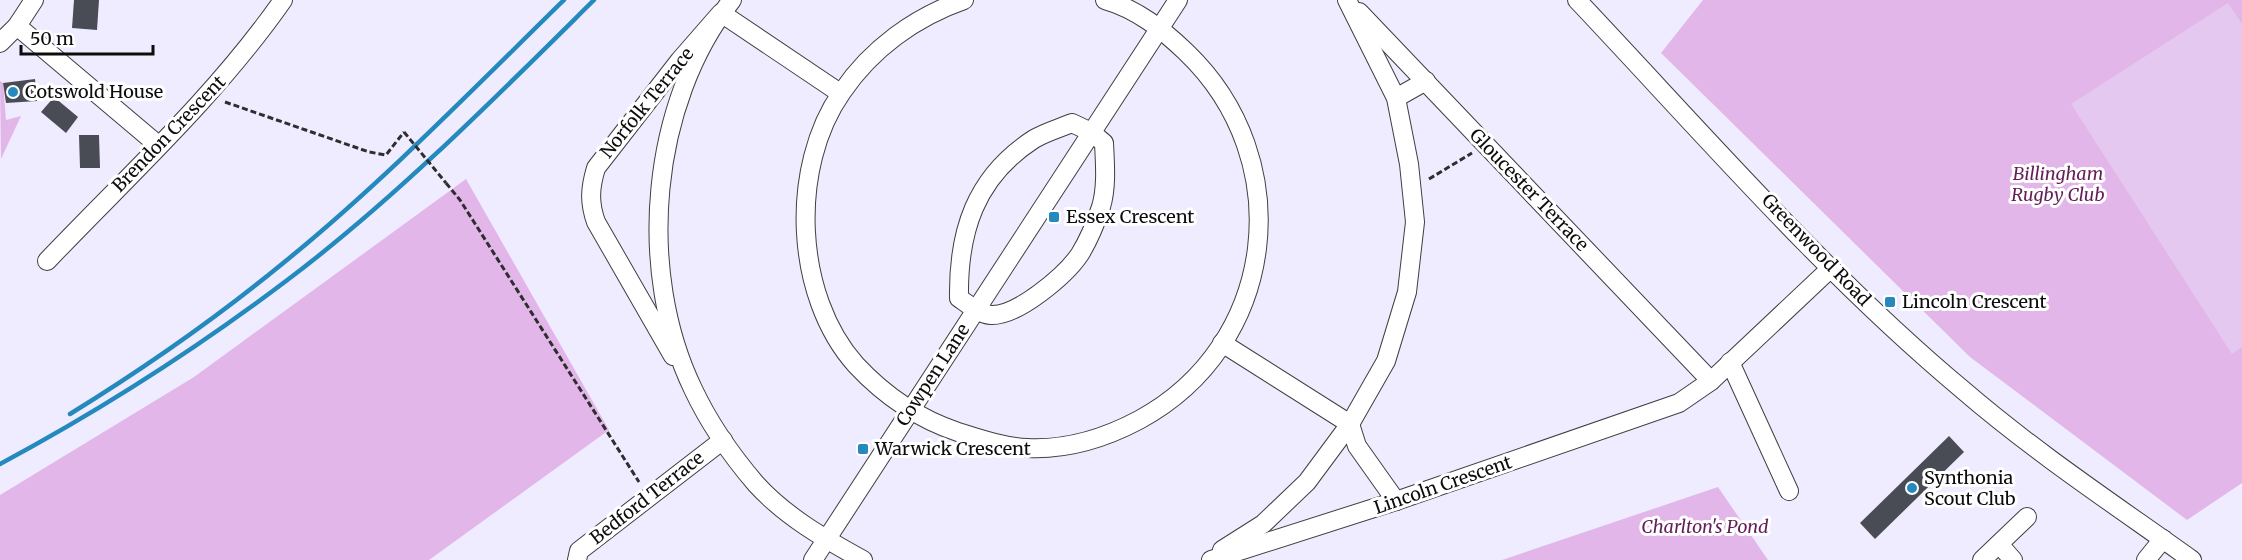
<svg xmlns="http://www.w3.org/2000/svg" width="2242" height="560" viewBox="0 0 2242 560" font-family="Merriweather,serif">
	<rect width="100%" height="100%" fill="#efecff"/>
	<g fill="#e2b6e9">
		<polygon points="1703,0 2242,0 2242,483 2187,520 1970,357 1661,53"/>
		<polygon points="0,81 3,83 6,120 21,116 1,159"/>
		<polygon points="466,179 609,430 429,560 0,560 0,495 194,377"/>
		<polygon points="1718,487 1768,560 1502,560"/>
	</g>
	<polygon fill="#e5c8f0" points="2228,3 2242,24 2242,347 2232,354 2071,104"/>
	<g fill="#494b55">
		<polygon points="74,0 99,0 97,30 72,28"/>
		<polygon points="35,79 37,101 6,103 3,83"/>
		<polygon points="54,97 78,117 66,133 41,112"/>
		<polygon points="79,135 99,135 100,168 80,168"/>
		<polygon points="1949,436 1964,452 1875,539 1860,523"/>
	</g>
	<g fill="none" stroke-linecap="round" stroke-linejoin="round">
		<defs>
			<g id="minor">
				<path d="M 732,0 C 650,103 636,271 693,389 C 709,423 732,456 756,484 C 786,517 825,539 863,560"/>
				<path d="M 964,0 C 915,17 871,49 842,92 C 789,167 794,296 856,365 C 884,395 919,419 958,432 C 980,439 1004,447 1027,448 C 1066,450 1105,438 1139,420 C 1278,345 1299,160 1186,52 C 1163,30 1137,9 1105,0"/>
				<path d="M 1577,0 C 1701,131 1824,274 1963,390 C 2035,452 2115,505 2192,560"/>
				<polyline points="1359,12 1711,381"/>
				<polyline points="17,26 158,145"/>
				<polyline points="0,43 17,26 34,0"/>
				<polyline points="1396,98 1426,81"/>
				<path d="M 1072,123 L 1091,132 L 1104,143 C 1105,164 1107,187 1101,207 C 1096,222 1088,241 1080,254 C 1066,275 1018,316 991,315 C 979,314 969,305 959,298 C 958,232 975,177 1034,139 C 1046,132 1060,128 1072,123 Z"/>
				<path d="M 47,261 C 128,176 216,96 283,0"/>
				<polyline points="1222,343 1350,424 1357,446 1396,501"/>
				<path d="M 673,356 L 596,222 C 589,202 590,188 596,168 L 680,60 L 721,13 L 840,93"/>
				<polyline points="1730,362 1789,491"/>
				<polyline points="1999,544 2013,560"/>
				<polyline points="1222,550 1263,524 1307,482 1350,424 1386,361 1407,292 1415,222 1409,164 1396,98 1347,0"/>
				<polyline points="577,560 579,551 723,440"/>
				<polyline points="813,560 1178,0"/>
				<polyline points="1211,560 1396,501 1679,403 1711,381 1831,268"/>
				<polyline points="1982,560 2027,517"/>
				<polyline points="2146,560 2163,539"/>
			</g>
		</defs>
		<use href="#minor" stroke="#3f3f3f" stroke-width="20"/>
		<g stroke="#2e2e2e" stroke-width="3" stroke-dasharray="6 3" stroke-linecap="butt">
			<polyline points="225,102 369,152 386,155 404,132"/>
			<polyline points="1429,179 1472,153"/>
			<polyline points="446,183 460,200 639,482"/>
		</g>
		<use href="#minor" stroke="#fff" stroke-width="18"/>
		<g stroke="#2489bc" stroke-width="4.5">
			<path d="M 70,414 C 143,369 215,319 282,264 C 382,183 472,90 564,0"/>
			<path d="M 0,464 C 99,411 196,349 286,281 C 394,200 498,95 594,0"/>
		</g>
		<polyline stroke="#2e2e2e" stroke-width="3" stroke-dasharray="6 3" stroke-linecap="butt" points="404,132 446,183"/>
	</g>
	<g fill="#2489bc" stroke="#fff" stroke-width="2">
		<circle cx="13" cy="92" r="6"/>
		<rect x="1048" y="211" width="12" height="12" rx="3"/>
		<rect x="1884" y="296" width="12" height="12" rx="3"/>
		<rect x="857" y="443" width="12" height="12" rx="3"/>
		<circle cx="1912" cy="488" r="6"/>
	</g>
	<g text-anchor="middle" stroke-width="6" stroke-linejoin="round" paint-order="stroke">
		<g font-size="18" fill="#0c0c0c" stroke="#fff" text-anchor="start">
			<text x="25" y="98">Cotswold House</text>
			<text x="1066" y="223">Essex Crescent</text>
			<text x="1902" y="308">Lincoln Crescent</text>
			<text x="875" y="455">Warwick Crescent</text>
			<text x="1924" y="484">Synthonia<tspan x="1924" dy="21">Scout Club</tspan></text>
		</g>
		<g font-size="18" fill="#0c0c0c" stroke="#fff">
			<text transform="translate(647 103) rotate(-51)" y="6">Norfolk Terrace</text>
			<text transform="translate(169 134) rotate(-46)" y="6">Brendon Crescent</text>
			<text transform="translate(1529 190) rotate(46)" y="6">Gloucester Terrace</text>
			<text transform="translate(1816 250) rotate(46)" y="6">Greenwood Road</text>
			<text transform="translate(933 375) rotate(-57)" y="6">Cowpen Lane</text>
			<text transform="translate(1443 485) rotate(-19)" y="6">Lincoln Crescent</text>
			<text transform="translate(647 498) rotate(-38)" y="6">Bedford Terrace</text>
		</g>
		<g font-size="18" font-style="italic" fill="#641d57" stroke="#fff">
			<text x="2058" y="180">Billingham<tspan x="2058" dy="21">Rugby Club</tspan></text>
			<text x="1705" y="533">Charlton's Pond</text>
		</g>
	</g>
	<path d="M21 45v9h132v-9" fill="none" stroke="#0c0c0c" stroke-width="3"/>
	<text x="30" y="45" font-size="18" fill="#0c0c0c" stroke="#ffffff" stroke-width="4.5" paint-order="stroke">50 m</text>
</svg>
